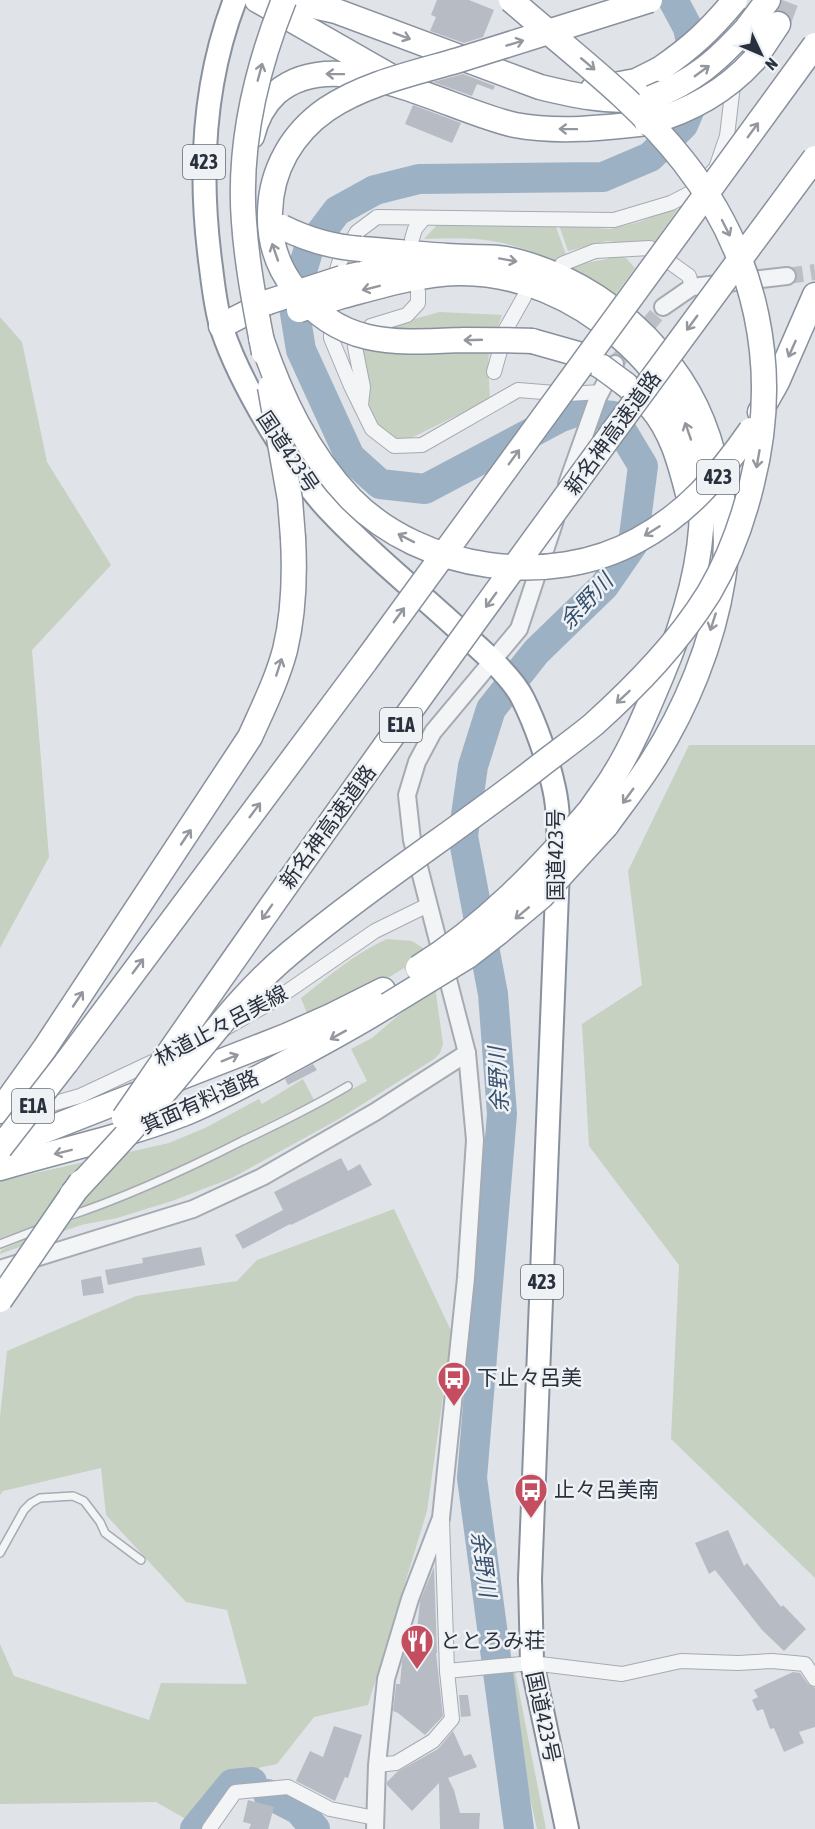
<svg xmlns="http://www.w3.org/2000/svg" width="815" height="1829" viewBox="0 0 815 1829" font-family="'Asap Condensed','Noto Sans JP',sans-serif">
	<rect width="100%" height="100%" fill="#e0e3e8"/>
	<g fill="#c6d1c1">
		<polygon points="675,208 677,210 652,246 607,241 568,251 559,225 610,229 639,222"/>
		<path d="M 438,224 L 556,227 L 570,266 L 607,259 L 612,254 L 626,258 L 635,268 L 615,295 C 579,272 540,250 498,242 C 474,237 448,238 424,239 Z"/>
		<polygon points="440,312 502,315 489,350 488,366 490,399 405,441 388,438 374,424 357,349 370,331"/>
		<polygon points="0,317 22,342 47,462 111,565 32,650 49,857 0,948"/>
		<polygon points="689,745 815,745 815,1578 671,1439 679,1265 589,1146 582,1024 642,985 628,871"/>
		<path d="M 387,939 L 412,941 L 423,948 L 433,972 L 443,1044 L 440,1053 L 434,1059 L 339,1119 L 232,1178 L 172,1201 L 117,1218 L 81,1225 L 0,1254 L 1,1250 C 53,1228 106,1208 158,1185 C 230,1155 299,1118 367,1081 L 351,1049 L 372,1038 L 415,1001 L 416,993 L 404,968 L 383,981 L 308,1016 L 301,998 C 328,977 355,953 387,939 Z"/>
		<polygon points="303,1079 314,1100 160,1176 0,1240 0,1181 169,1143 205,1128 259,1099 262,1104"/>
		<polygon points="394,1209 452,1333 427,1511 368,1705 314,1717 277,1764 225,1775 186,1819 156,1802 0,1804 0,1644 14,1676 149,1720 161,1683 247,1684 227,1610 186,1602 106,1515 101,1468 3,1491 0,1495 0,1417 7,1351 136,1296 237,1281 257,1260"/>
		<polygon points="515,1671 546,1829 537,1829 525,1775 503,1693 500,1672"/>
	</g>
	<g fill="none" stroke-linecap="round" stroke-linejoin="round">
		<g stroke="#9db1c5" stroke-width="30">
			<polyline points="268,1794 299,1810 315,1829"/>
			<polyline points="195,1829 232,1784 252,1782"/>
			<polyline points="519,1829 472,1478 502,1114 493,994 463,836 473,766 491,709 536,652 604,586 633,544 643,466 613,416 575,412 561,417 425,489 380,484 350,457 301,350 293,301 309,248 337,211 375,190 419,179 603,177 650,157 683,125 700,86 688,28 673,0"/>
		</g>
	</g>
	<g fill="#b7bcc4">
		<polygon points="437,0 469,0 494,10 483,37 464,43 430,31 436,17 431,15"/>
		<polygon points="463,74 495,86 493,90 477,84 472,96 433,82"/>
		<polygon points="413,105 461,123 452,143 405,124"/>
		<polygon points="313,1064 317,1070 288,1085 285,1079"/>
		<polygon points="341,1158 348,1171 360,1164 372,1185 291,1225 290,1224 243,1249 235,1235 283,1210 274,1192"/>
		<polygon points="201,1247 205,1265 108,1285 105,1270 143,1263 142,1258"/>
		<polygon points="101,1276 104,1293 83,1296 81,1280"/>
		<polygon points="728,1530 744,1566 747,1563 781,1607 783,1605 806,1629 784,1651 762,1630 715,1570 709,1574 695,1543"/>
		<polygon points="434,1567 437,1653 436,1653 443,1716 425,1735 398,1713 393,1711 396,1686 396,1684 400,1684 402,1661 409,1639 416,1641 420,1601"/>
		<polygon points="793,1672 800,1673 808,1684 815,1688 815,1727 799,1732 804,1743 784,1752 774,1728 770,1729 763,1709 757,1711 752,1700 758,1697 754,1690"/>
		<polygon points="459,1695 468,1695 471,1716 461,1717"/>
		<polygon points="334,1726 362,1735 348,1778 345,1777 335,1801 296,1781 310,1751 323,1757"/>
		<polygon points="453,1731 464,1756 471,1754 477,1767 448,1778 454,1790 460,1813 480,1813 479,1829 440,1829 439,1783 412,1811 387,1785 387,1782 397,1772 438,1749"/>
		<polygon points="248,1800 274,1807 268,1829 249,1829 251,1824 243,1822"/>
	</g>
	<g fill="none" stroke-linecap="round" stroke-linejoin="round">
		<g stroke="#bcbfc6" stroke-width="16" stroke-dasharray="16 8" stroke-linecap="butt">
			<polyline points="787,276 815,272"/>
			<polyline points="615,364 663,307"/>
		</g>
		<polyline stroke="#bcbfc6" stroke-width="24" stroke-dasharray="24 12" stroke-linecap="butt" points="778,24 787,0"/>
		<defs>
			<g id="service">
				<path d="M 66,1217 C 127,1197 185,1170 242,1141 C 278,1124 313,1107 348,1086"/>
				<polyline points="0,1244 39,1229"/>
				<polyline points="0,1553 24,1510 31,1503 40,1498 73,1496 84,1501 100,1522 105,1533 141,1560"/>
			</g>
			<g id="minor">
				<polyline points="412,239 415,229 424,218"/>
				<polyline points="562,264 595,251 650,248 689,276 692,287"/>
				<polyline points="333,284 339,263 357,232 377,217 614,220 671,203 696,190 716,168 727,136 736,60 731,25 725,7"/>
				<polyline points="331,317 331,338 351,386 372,429 394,446 422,445 518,390 568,394 601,392"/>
				<polyline points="494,372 506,329 524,297"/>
				<polyline points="361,405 363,387 355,347 360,337 371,326 407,315 418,303 418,291"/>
				<polyline points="224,1029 275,1000 375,931 428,905"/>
				<polyline points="31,1110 80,1096 163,1057"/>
				<polyline points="447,1671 532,1663 622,1674 681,1661 738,1663 772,1661 805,1664 815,1679"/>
				<polyline points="377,1765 396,1763 433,1741 452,1719 447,1671 442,1520"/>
				<polyline points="209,1829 235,1792 288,1787 330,1809 375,1818"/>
			</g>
			<g id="tertiary">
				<polyline points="663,307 692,287 787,276"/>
				<polyline points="567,484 598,397 615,364"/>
				<polyline points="0,1269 193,1209 262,1177 375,1112 467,1053"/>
				<polyline points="375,1829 377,1765 386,1679 410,1599 441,1518 466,1278 475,1140 467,1053 412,840 407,795 417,762 433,732 519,629 555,520"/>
			</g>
			<path id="trunk" d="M 235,0 C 203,83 199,173 210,260 C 213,282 215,307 222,329 C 234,365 252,398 272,431 C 290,460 307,487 331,512 C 374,558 424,596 470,640 C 486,654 514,680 523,699 C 536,725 548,760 554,788 C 560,814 558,842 558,868 L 530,1579 L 532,1663 L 567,1829"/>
			<g id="motorway">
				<polyline points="257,0 390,76"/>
				<path d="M 286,0 L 336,11 L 540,87 C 573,95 608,103 642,99"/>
				<polyline points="747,28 768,0"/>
				<polyline points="754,60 778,24"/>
				<polyline points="593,89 636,81 660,69"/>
				<path d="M 252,136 C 256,120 263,105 276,93 C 337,40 449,111 515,125 C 558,133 603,128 647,123"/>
				<path d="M 361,249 C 389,251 418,254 447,256 C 471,258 495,255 519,262 C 574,277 624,310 661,354 C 691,388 708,426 717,471 C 725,505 729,543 723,579 C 713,643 686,709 651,763 C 637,785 621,805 606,826"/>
				<polyline points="342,278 406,264"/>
				<path d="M 342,296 C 380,286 419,274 458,273 C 518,272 575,298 619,336 C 731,431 713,555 661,677 C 647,710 633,745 614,775 C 607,787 598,798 591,809"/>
				<polyline points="221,326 268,302"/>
				<polyline points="532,341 578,354 602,367"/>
				<path d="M 625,384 C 633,391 643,398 650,406 C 672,431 680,463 688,494"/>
				<polyline points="760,412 777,382 815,295"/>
				<polyline points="66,1063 365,662"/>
				<path d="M 0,1111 L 45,1048 L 250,737 C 263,708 277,680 285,650 C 294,613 295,575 293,538"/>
				<polyline points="0,1148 286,1036 331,1016 383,990"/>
				<path d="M 0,1168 C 61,1150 123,1137 183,1114 C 213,1102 241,1086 269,1072 C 309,1050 350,1029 388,1005"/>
			</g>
		</defs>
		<use href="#service" stroke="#a6aab2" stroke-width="10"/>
		<use href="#minor" stroke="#a6aab2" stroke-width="16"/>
		<use href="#tertiary" stroke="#a6aab2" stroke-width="20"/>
		<use href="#trunk" stroke="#88919d" stroke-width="26"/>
		<use href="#motorway" stroke="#88919d" stroke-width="27"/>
		<use href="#service" stroke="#f2f4f6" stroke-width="7"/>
		<use href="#minor" stroke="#f2f4f6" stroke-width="14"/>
		<use href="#tertiary" stroke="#f2f4f6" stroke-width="16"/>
		<use href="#trunk" stroke="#fff" stroke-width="22"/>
		<use href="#motorway" stroke="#fff" stroke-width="24"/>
		<defs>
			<g id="motorway-bridge">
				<path d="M 660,69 C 692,47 710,30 735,0"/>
				<path d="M 651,98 C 694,81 716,62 747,28"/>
				<path d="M 647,123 C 688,112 725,92 754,60"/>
				<path d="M 282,227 C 308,240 332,247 361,249"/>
				<polyline points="268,302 342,278"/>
				<polyline points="299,310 342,296"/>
				<path d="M 261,338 C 281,397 307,453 351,499 C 422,571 550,589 638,540 C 686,514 720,475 751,430"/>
				<path d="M 532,341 C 509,340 486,340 463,340 C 395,343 341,348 294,288 C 277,266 269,239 270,212 C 271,170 292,133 327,109 C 366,83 415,73 459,60 C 523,40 586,20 650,0"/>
				<path d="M 264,353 C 256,310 247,266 244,222 C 238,146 256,70 284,0"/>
				<polyline points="602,367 625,384"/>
				<polyline points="270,387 290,500 293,538"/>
				<polyline points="365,662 815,45"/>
				<path d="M 418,968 C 485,926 540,869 591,809"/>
				<polyline points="388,1005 468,956 499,932 542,896 606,826"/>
				<path d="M 124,1118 C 347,793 580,475 815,158"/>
				<polyline points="0,1148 66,1063"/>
				<path d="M 72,1194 C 106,1157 141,1120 173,1082 C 210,1038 245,990 290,953 C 369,887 456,831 537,768 C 556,753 576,739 594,724 C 637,685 678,643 709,593 C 729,559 743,521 752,483 C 781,369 757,255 684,162 C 635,99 570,52 511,0"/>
				<polyline points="0,1300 81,1182"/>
			</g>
		</defs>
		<use href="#motorway-bridge" stroke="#88919d" stroke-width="27" stroke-linecap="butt"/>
		<use href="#motorway-bridge" stroke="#fff" stroke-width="24"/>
	</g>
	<defs><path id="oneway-shaft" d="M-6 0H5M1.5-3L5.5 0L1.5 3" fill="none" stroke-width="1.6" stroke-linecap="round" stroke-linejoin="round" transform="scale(1.5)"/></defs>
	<g stroke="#94989e">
		<use href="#oneway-shaft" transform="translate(402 36) rotate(21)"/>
		<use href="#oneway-shaft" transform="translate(515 43) rotate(-17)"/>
		<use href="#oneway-shaft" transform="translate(588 64) rotate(40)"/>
		<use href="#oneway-shaft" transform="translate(702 71) rotate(-36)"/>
		<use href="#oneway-shaft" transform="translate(260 72) rotate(-75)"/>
		<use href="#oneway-shaft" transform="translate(335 74) rotate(-179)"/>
		<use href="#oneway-shaft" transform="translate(568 129) rotate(-179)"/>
		<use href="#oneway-shaft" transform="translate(753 130) rotate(-54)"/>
		<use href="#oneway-shaft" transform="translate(726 228) rotate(63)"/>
		<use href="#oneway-shaft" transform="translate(275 252) rotate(-109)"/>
		<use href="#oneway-shaft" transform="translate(508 260) rotate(10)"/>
		<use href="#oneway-shaft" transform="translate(371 288) rotate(166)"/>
		<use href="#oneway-shaft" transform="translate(692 323) rotate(126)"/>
		<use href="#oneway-shaft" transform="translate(473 340) rotate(178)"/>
		<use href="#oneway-shaft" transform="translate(792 349) rotate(114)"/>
		<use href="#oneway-shaft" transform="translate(688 431) rotate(-109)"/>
		<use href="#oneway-shaft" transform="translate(514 457) rotate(-54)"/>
		<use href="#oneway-shaft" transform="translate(758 459) rotate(100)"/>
		<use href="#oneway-shaft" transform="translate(652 531) rotate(148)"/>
		<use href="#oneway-shaft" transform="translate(406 538) rotate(-153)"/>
		<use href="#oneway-shaft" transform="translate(491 600) rotate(126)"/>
		<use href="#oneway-shaft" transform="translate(399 615) rotate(-54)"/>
		<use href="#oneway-shaft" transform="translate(713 622) rotate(108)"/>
		<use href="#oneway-shaft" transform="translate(279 667) rotate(-72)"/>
		<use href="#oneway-shaft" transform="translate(623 697) rotate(137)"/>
		<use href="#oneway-shaft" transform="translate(628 796) rotate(126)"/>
		<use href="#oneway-shaft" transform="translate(255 810) rotate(-53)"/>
		<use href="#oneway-shaft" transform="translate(186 837) rotate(-56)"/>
		<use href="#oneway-shaft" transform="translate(267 912) rotate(125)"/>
		<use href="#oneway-shaft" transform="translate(522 913) rotate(140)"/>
		<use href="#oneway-shaft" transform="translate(138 966) rotate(-53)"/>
		<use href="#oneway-shaft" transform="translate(78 999) rotate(-56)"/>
		<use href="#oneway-shaft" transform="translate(338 1035) rotate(151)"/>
		<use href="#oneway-shaft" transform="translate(230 1058) rotate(-22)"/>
		<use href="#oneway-shaft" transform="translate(63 1152) rotate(166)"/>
	</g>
	<defs>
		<symbol id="bus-pin" viewBox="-11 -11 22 30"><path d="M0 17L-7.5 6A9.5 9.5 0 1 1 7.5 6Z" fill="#c44d60" stroke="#eff2f5"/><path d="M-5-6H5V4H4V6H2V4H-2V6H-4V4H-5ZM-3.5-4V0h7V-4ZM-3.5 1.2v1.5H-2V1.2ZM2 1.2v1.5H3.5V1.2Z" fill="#fff"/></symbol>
		<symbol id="restaurant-pin" viewBox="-11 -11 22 30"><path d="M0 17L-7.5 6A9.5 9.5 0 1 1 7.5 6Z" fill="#c44d60" stroke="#eff2f5"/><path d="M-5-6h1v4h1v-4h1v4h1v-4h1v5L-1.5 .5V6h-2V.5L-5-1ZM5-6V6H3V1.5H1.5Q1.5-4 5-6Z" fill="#fff"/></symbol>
	</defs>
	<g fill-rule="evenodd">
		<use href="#bus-pin" x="435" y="1359" width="38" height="52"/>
		<use href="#bus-pin" x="512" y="1471" width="38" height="52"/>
		<use href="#restaurant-pin" x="398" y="1622" width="38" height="52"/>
	</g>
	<g text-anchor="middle" stroke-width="5" stroke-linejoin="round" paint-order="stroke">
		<g fill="#eff2f5" stroke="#656b75" stroke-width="1.5">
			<rect x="183" y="145" width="42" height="34" rx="4.5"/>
			<rect x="697" y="460" width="42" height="34" rx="4.5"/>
			<rect x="380" y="708" width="42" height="34" rx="4.5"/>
			<rect x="12" y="1089" width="42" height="34" rx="4.5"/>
			<rect x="521" y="1265" width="42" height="34" rx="4.5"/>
		</g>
		<g font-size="20" font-weight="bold" fill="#2a313e">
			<text x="204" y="169">423</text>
			<text x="718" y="484">423</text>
			<text x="401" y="732">E1A</text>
			<text x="33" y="1113">E1A</text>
			<text x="542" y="1289">423</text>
		</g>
		<g font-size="21" fill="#2a313e" stroke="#eff2f5">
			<text transform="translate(613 433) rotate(-54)" y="7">新名神高速道路</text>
			<text transform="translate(288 452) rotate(56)" y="7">国道423号</text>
			<text transform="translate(328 827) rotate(-54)" y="7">新名神高速道路</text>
			<text transform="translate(556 855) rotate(-90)" y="7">国道423号</text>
			<text transform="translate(221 1026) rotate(-28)" y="7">林道止々呂美線</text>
			<text transform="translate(200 1102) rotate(-24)" y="7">箕面有料道路</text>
			<text transform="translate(543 1717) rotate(78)" y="7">国道423号</text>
		</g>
		<g font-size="21" fill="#2a313e" stroke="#eff2f5" text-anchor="start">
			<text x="477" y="1385">下止々呂美</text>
			<text x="554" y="1497">止々呂美南</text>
			<text x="440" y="1648">ととろみ荘</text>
		</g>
		<g font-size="22" font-style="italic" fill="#37506f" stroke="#eff2f5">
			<text transform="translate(586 601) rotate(-47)" y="8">余野川</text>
			<text transform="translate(498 1080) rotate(-93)" y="8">余野川</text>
			<text transform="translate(484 1564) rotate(82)" y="8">余野川</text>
		</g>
	</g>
	<g transform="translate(761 54) rotate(134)" stroke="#eff2f5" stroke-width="4.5" paint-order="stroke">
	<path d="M0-4.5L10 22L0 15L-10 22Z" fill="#2a313e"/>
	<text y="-9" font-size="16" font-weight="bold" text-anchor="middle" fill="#2a313e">N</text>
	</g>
</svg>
